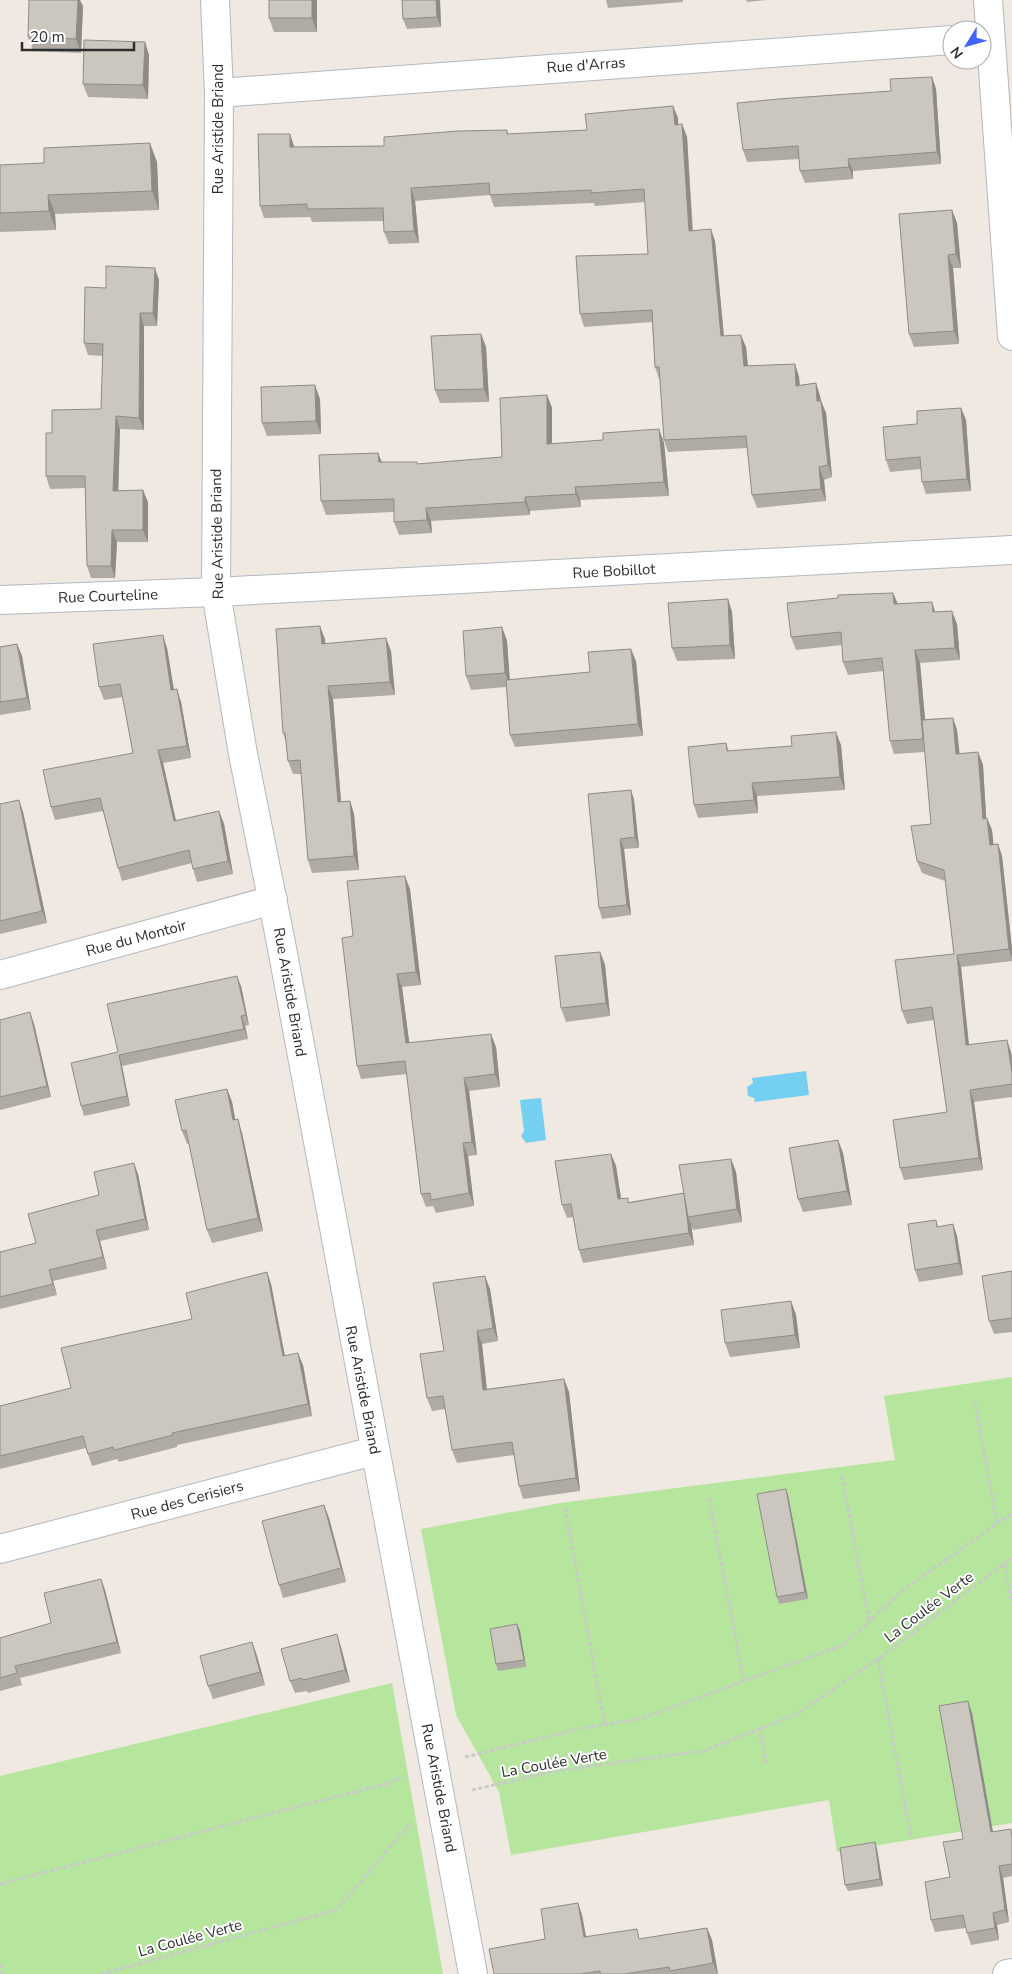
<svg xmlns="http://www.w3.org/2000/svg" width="1012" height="1974" viewBox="0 0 1012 1974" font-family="'Nunito Sans',sans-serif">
	<rect width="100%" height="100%" fill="#efe9e1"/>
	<g fill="#b6e59e">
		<polygon points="1012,1377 1012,1823 837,1852 829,1800 511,1855 499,1792 456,1715 421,1529 560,1503 895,1460 884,1396"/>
		<polygon points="392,1683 443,1974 0,1974 0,1776"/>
	</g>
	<g fill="#75cff0">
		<polygon points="806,1071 809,1095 755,1102 754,1098 748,1096 747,1087 753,1083 752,1078"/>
		<polygon points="541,1098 546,1140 526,1143 521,1136 524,1131 520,1100"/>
	</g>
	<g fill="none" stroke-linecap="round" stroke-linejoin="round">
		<defs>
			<g id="minor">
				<polyline points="215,0 219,93 216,592 243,754 281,943 473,1974"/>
				<polyline points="988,0 1012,336"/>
				<polyline points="219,93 952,40"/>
				<polyline points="0,600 216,592 1012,550"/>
				<polyline points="0,975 273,900"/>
				<polyline points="0,1549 374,1451"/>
				<polyline points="1007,1974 1012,1973"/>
			</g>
		</defs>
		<use href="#minor" stroke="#b4b7c1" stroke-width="30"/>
		<g stroke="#c9c9c9" stroke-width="3" stroke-dasharray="4 2.5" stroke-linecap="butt">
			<polyline points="975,1403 997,1524"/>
			<polyline points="842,1476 869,1620"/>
			<polyline points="709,1498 744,1682"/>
			<polyline points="565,1508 605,1726"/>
			<polyline points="1004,1564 1012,1605"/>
			<polyline points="878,1659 911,1837"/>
			<polyline points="759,1728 766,1763"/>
			<polyline points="465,1757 587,1727 640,1719 843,1645 906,1588 1012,1513"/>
			<polyline points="472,1790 555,1771 703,1751 795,1715 878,1659 1012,1558"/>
			<polyline points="0,1884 385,1784 403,1777"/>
			<polyline points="0,1964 2,1974"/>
			<polyline points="101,1974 336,1910 411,1823"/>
		</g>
		<use href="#minor" stroke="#fff" stroke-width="28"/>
	</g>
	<g fill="#afaba4">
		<polygon points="317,0 317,32 274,32 269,18"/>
		<polygon points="402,0 440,0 441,27 407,29 403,19"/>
		<polygon points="606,0 683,0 683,2 608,8"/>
		<polygon points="746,0 767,0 747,2"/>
		<polygon points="83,6 81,53 33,51 28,37"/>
		<polygon points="145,42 149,55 148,99 88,97 83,84"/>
		<polygon points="932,77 936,89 941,164 853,171 853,179 805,183 800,171 799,159 747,162 743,150 891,91"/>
		<polygon points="673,106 678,118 678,125 682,124 687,137 693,231 715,241 724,336 746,347 748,366 795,364 799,377 800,385 816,383 820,396 821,401 826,413 832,477 824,480 826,501 757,508 752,495 748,448 668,452 664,440 660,379 659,379 655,367 652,322 584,327 580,314 648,254 645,202 595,206 594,203 494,207 490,195 415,201 419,243 389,244 384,232 384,221 312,222 310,217 264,218 260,206 290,134 294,147 384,146 507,130 508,134 587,130"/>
		<polygon points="157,162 159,210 55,214 56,230 0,232 0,165"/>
		<polygon points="952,210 957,223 961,268 953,268 959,344 914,347 909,334"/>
		<polygon points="159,280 157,326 144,326 144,430 120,429 118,491 148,502 148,542 117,542 115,578 91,578 87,566 85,488 50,489 46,476 52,433 101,409 103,356 88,355 84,343 106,288"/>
		<polygon points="481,334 486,347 489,402 440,403 435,390"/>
		<polygon points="547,395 552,408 552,444 603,440 659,429 664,443 669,496 580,500 581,507 530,511 530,515 431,521 432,533 399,535 394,522 394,512 326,515 321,501 378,453 382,462 418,464 502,457"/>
		<polygon points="320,399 321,434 267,436 262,423"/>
		<polygon points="961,408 966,420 971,491 926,494 922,482 921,469 890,472 886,460 917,424"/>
		<polygon points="893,593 898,604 932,602 935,612 957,624 960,660 920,663 925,719 953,718 957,730 959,754 978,752 983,765 986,818 992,830 993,844 998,844 1002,856 1012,949 1012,961 961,967 969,1045 1011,1052 1012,1056 1012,1097 974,1102 983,1170 904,1180 900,1168 947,1112 934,1020 907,1024 902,1011 954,954 945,881 922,873 917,861 931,824 925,752 894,754 890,741 883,671 848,675 843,662 842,645 796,650 791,637"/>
		<polygon points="728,599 732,612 735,659 677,661 672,648"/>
		<polygon points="502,627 507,641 510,680 590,672 636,661 643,736 515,747 510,735 506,687 471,690 466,676"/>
		<polygon points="325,639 325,643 391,651 395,695 333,699 341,801 350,801 354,814 359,870 312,873 308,860 301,774 293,774 288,761 286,742 283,733"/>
		<polygon points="17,644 22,656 31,710 0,715 0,647"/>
		<polygon points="167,648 174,690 181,702 191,758 163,763 176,821 219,811 224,824 233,874 197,882 193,869 192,863 122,881 118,868 103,811 55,820 51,807 133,753 123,697 104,700 99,687"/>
		<polygon points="726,743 729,751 841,745 845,790 757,796 758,813 698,818 694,805"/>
		<polygon points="631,790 634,800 639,848 624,849 631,915 602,919 599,908"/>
		<polygon points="19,800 23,812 47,923 0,934 0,804"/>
		<polygon points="410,889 421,985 402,987 409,1042 496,1047 500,1087 469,1091 477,1155 468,1156 474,1206 436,1213 433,1206 426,1207 421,1194 407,1074 361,1079 357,1066 353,936"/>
		<polygon points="600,952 605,965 610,1016 566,1022 561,1008"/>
		<polygon points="241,986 249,1025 245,1026 248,1039 122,1066 130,1106 84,1116 81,1106 118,1052"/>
		<polygon points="0,1020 34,1024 51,1097 0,1110"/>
		<polygon points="227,1089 232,1102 235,1120 242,1133 263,1231 212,1243 207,1230 189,1143 187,1144 182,1131"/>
		<polygon points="838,1140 843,1153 852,1205 803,1212 798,1199"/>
		<polygon points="611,1154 616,1166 621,1199 629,1202 684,1193 731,1159 736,1172 742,1222 693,1230 691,1224 694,1245 583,1263 579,1250 573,1217 567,1218 562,1205"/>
		<polygon points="138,1174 149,1230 100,1241 107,1269 53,1281 57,1295 0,1309 0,1252 36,1243 99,1195"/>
		<polygon points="936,1220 938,1227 953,1224 957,1236 963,1275 919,1282 915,1270"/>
		<polygon points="1012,1271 1012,1332 994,1334 989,1321"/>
		<polygon points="267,1272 271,1284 285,1356 303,1365 312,1416 177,1445 177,1447 119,1462 117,1459 92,1466 86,1448 0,1469 0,1406 71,1388 192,1319"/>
		<polygon points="490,1289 498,1341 482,1344 487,1389 564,1379 569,1392 580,1491 523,1499 519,1486 514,1455 457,1463 452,1450 445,1409 432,1411 427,1398 444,1351"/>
		<polygon points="791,1301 796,1315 800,1348 730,1357 725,1343"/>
		<polygon points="788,1495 808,1599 779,1604 777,1597"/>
		<polygon points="324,1505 329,1518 346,1582 283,1598 279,1585"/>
		<polygon points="101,1579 105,1590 121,1653 20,1678 22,1685 0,1691 0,1638 51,1623"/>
		<polygon points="517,1624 520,1631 526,1667 498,1671 496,1664"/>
		<polygon points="252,1642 257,1656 265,1685 213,1699 208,1686"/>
		<polygon points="341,1647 350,1682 308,1693 307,1691 295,1693 290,1681"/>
		<polygon points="972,1713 993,1832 1011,1829 1012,1832 1012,1876 1003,1878 1009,1922 997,1925 999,1940 971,1945 967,1933 966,1928 935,1932 931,1920 950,1877 963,1839"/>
		<polygon points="875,1842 877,1849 883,1886 848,1891 845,1885"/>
		<polygon points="578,1903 582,1915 586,1936 641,1939 707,1928 712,1940 718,1974 494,1974 545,1939"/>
	</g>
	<g fill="#8e8b86">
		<polygon points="78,0 80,0 83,6 81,53 76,39"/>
		<polygon points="312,0 317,0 317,32 312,18"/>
		<polygon points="436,0 440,0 441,27 437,17"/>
		<polygon points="145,42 149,55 148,99 143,85"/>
		<polygon points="932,77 936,89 941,164 937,152"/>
		<polygon points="673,106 678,118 679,138 675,125"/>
		<polygon points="682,124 687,137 693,243 689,231"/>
		<polygon points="290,134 294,146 295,159 290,147"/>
		<polygon points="150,143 157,162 159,210 152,191"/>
		<polygon points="848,159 853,171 853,179 849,167"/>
		<polygon points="411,188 415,201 419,243 414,231"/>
		<polygon points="48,195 55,214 56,230 49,211"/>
		<polygon points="952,210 957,223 961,268 956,254"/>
		<polygon points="711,229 715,241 725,349 721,336"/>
		<polygon points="948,255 953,268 959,344 954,331"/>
		<polygon points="155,268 159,280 157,326 153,313"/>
		<polygon points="140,313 144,326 144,430 139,418"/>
		<polygon points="481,334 486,347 489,402 484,389"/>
		<polygon points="741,335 746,347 749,379 744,366"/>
		<polygon points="795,364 799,377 800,398 796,386"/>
		<polygon points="816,383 820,396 822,414 817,401"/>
		<polygon points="315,385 320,399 321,434 316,421"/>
		<polygon points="547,395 552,408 552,457 547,444"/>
		<polygon points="821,401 826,413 832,477 828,465"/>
		<polygon points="961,408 966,420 971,491 967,479"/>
		<polygon points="116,416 120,429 118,503 113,491"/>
		<polygon points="659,429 664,443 669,496 664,482"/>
		<polygon points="378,453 383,466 379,462"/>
		<polygon points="819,467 824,480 826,501 821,489"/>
		<polygon points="575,487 580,500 581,507 576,494"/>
		<polygon points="143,490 148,502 148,542 143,530"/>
		<polygon points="525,497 530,511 530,515 525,502"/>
		<polygon points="426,508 431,521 432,533 427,520"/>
		<polygon points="112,530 117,542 115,578 111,566"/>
		<polygon points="893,593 898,605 894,604"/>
		<polygon points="728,599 732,612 735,659 730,645"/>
		<polygon points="932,602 936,615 933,612"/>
		<polygon points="952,611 957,624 960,660 955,648"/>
		<polygon points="320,626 325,639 326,657 322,644"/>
		<polygon points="502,627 507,641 510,686 505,673"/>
		<polygon points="163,635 167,648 176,703 171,690"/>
		<polygon points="386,638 391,651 395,695 390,682"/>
		<polygon points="17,644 22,656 31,710 27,698"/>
		<polygon points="631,649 636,661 643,736 638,724"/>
		<polygon points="915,650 920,663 928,752 923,739"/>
		<polygon points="328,686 333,699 342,815 338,802"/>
		<polygon points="177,689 181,702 191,758 187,746"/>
		<polygon points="953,718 957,730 961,766 956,754"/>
		<polygon points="836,732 841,745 845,790 840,777"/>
		<polygon points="158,750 163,763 179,834 174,821"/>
		<polygon points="978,752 983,765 987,831 983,819"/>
		<polygon points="752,783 757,796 758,813 754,800"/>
		<polygon points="631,790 634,800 639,848 635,837"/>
		<polygon points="19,800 23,812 47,923 42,911"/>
		<polygon points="350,801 354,814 359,870 354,856"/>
		<polygon points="219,811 224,824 233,874 228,861"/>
		<polygon points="987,818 992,830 995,857 990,845"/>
		<polygon points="620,839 624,849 631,915 627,905"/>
		<polygon points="998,844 1002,856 1012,949 1012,958 1009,949"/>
		<polygon points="405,876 410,889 421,985 416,972"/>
		<polygon points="600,952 605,965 610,1016 606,1003"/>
		<polygon points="957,955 961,967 970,1057 966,1045"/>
		<polygon points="397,974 402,987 411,1056 406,1043"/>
		<polygon points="237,976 241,986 249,1025 246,1015"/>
		<polygon points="30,1012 34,1024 51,1097 47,1086"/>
		<polygon points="241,1016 245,1026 248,1039 244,1029"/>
		<polygon points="491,1034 496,1047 500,1087 495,1074"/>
		<polygon points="1007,1040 1011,1052 1012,1073"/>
		<polygon points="119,1055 122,1066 130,1106 127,1096"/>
		<polygon points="464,1078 469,1091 477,1155 472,1142"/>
		<polygon points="227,1089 232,1102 238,1134 233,1120"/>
		<polygon points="970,1090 974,1102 983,1170 979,1158"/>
		<polygon points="238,1119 242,1133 263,1231 258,1218"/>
		<polygon points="838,1140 843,1153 852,1205 847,1191"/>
		<polygon points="463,1143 468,1156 474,1206 469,1193"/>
		<polygon points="611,1154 616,1166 623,1211 618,1199"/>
		<polygon points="731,1159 736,1172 742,1222 737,1209"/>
		<polygon points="134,1163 138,1174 149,1230 145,1219"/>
		<polygon points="684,1193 688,1217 691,1224 694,1245 689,1233"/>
		<polygon points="953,1224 957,1236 963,1275 959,1263"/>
		<polygon points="96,1230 100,1241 107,1269 103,1257"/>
		<polygon points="49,1270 53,1281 57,1295 53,1284"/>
		<polygon points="267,1272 271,1284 287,1368 283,1356"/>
		<polygon points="485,1276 490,1289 498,1341 493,1328"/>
		<polygon points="791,1301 796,1315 800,1348 795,1335"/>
		<polygon points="477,1331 482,1344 488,1402 483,1390"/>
		<polygon points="298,1353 303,1365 312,1416 308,1404"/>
		<polygon points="564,1379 569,1392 580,1491 576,1478"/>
		<polygon points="786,1489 788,1495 808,1599 805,1592"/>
		<polygon points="324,1505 329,1518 346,1582 341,1568"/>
		<polygon points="101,1579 105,1590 121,1653 117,1642"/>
		<polygon points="517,1624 520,1631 526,1667 524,1660"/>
		<polygon points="337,1634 341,1647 350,1682 345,1670"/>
		<polygon points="252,1642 257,1656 265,1685 260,1672"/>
		<polygon points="968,1701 972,1713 995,1844 991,1832"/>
		<polygon points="875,1842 877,1849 883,1886 880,1879"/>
		<polygon points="999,1866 1003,1878 1009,1922 1005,1910"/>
		<polygon points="578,1903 582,1915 588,1949 584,1937"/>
		<polygon points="993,1913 997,1925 999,1940 995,1928"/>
		<polygon points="707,1928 712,1940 718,1974 713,1963"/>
	</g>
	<g fill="#cbc7bf" stroke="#8e8b86">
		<polygon points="29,0 78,0 76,39 28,37"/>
		<rect x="269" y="0" width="43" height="18"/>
		<polygon points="402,0 436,0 437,17 403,19"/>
		<polygon points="84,40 145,42 143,85 83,84"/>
		<polygon points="932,77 937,152 848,159 849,167 800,171 798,146 743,150 737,103 778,99 891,91 890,79"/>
		<polygon points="673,106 675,125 682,124 689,231 711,229 721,336 741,335 744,366 795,364 796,386 816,383 817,401 821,401 828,465 819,467 821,489 752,495 746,436 664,440 659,367 655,367 652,310 580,314 576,256 648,254 644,189 591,193 591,190 490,195 489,183 411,188 414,231 384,232 383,208 307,209 307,204 260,206 258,134 290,134 290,147 384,146 384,137 458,131 507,130 507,134 587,130 585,114"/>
		<polygon points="150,143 152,191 48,195 49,211 0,213 0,165 44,163 44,148"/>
		<polygon points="952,210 956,254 948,255 954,331 909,334 899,214"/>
		<polygon points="106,266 155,268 153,313 140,313 139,418 116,416 113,491 143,490 143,530 112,530 111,566 87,566 85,476 46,476 46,433 52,433 52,410 101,409 103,344 84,343 85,287 106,288"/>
		<polygon points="481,334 484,389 435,390 431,336"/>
		<polygon points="315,385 316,421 262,423 261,387"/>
		<polygon points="547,395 547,444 603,440 603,433 659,429 664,482 575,487 576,494 525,497 525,502 426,508 427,520 394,522 394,499 321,501 319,455 378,453 379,462 417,462 417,464 502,457 500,398"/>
		<polygon points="961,408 967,479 922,482 920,457 886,460 883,427 917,424 917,411"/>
		<polygon points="893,593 894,604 932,602 933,612 952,611 955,648 915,650 923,739 890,741 882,658 843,662 841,632 791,637 787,603 838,598 838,595"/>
		<polygon points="728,599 730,645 672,648 668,603"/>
		<polygon points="320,626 322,644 386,638 390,682 328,686 338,802 350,801 354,856 308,860 300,760 288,761 285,733 283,733 276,629"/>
		<polygon points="502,627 505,673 466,676 463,631"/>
		<polygon points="163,635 171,690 177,689 187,746 158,750 174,821 219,811 228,861 193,869 189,850 118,868 100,798 51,807 43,770 133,753 120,684 99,687 93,644"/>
		<polygon points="17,644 27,698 0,702 0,647"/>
		<polygon points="631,649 638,724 510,735 506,680 590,672 588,652"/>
		<polygon points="953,718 956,754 978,752 983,819 987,818 990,845 998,844 1009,949 957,955 966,1045 1007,1040 1012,1073 1012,1084 970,1090 979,1158 900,1168 893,1120 947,1112 932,1007 902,1011 895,960 954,954 944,870 917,861 911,826 931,824 922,720"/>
		<polygon points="836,732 840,777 752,783 754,800 694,805 688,747 726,743 727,751 792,746 791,736"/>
		<polygon points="631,790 635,837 620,839 627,905 599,908 588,794"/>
		<polygon points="19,800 42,911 0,921 0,804"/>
		<polygon points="405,876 416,972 397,974 406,1043 491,1034 495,1074 464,1078 472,1142 463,1143 469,1193 431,1200 430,1193 421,1194 405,1061 357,1066 342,938 353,936 347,881"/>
		<polygon points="600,952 606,1003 561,1008 555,956"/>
		<polygon points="237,976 246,1015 241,1016 244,1029 119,1055 127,1096 81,1106 71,1063 118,1052 107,1004"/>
		<polygon points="30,1012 47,1086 0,1097 0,1020"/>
		<polygon points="227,1089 233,1120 238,1119 258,1218 207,1230 186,1130 182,1131 175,1100"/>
		<polygon points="838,1140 847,1191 798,1199 789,1148"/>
		<polygon points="611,1154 618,1199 628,1198 628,1203 684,1193 689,1233 579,1250 571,1204 562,1205 555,1161"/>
		<polygon points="731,1159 737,1209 688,1217 679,1165"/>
		<polygon points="134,1163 145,1219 96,1230 103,1257 49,1270 53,1284 0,1297 0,1252 36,1243 28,1214 99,1195 94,1172"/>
		<polygon points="936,1220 937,1227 953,1224 959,1263 915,1270 908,1224"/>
		<polygon points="1012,1271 1012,1318 989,1321 982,1276"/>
		<polygon points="267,1272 283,1356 298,1353 308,1404 172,1433 173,1435 114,1450 113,1447 88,1454 83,1436 0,1456 0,1406 71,1388 61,1348 192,1319 186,1293"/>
		<polygon points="485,1276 493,1328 477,1331 483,1390 564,1379 576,1478 519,1486 512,1442 452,1450 443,1396 427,1398 420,1354 444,1351 433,1283"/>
		<polygon points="791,1301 795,1335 725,1343 721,1310"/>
		<polygon points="786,1489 805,1592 777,1597 757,1494"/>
		<polygon points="324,1505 341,1568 279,1585 262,1521"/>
		<polygon points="101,1579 117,1642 15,1666 17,1673 0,1678 0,1638 51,1623 44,1593"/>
		<polygon points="517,1624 524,1660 496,1664 490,1629"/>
		<polygon points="337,1634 345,1670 303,1680 302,1678 290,1681 281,1649"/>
		<polygon points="252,1642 260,1672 208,1686 200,1656"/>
		<polygon points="968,1701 991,1832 1011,1829 1012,1838 1012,1864 999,1866 1005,1910 993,1913 995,1928 967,1933 963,1915 931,1920 925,1882 950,1877 943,1842 963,1839 939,1706"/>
		<polygon points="875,1842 880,1879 845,1885 840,1848"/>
		<polygon points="578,1903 584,1937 637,1929 639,1939 707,1928 713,1963 670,1971 669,1967 624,1974 600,1974 600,1971 581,1974 494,1974 489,1949 545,1939 541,1909"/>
	</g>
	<g text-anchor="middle" stroke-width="4" stroke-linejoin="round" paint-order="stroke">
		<g font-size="15" fill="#2e2e2e" stroke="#fff">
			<text transform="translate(586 65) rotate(-4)" y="5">Rue d'Arras</text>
			<text transform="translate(218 129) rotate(-90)" y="5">Rue Aristide Briand</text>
			<text transform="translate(217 534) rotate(-91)" y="5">Rue Aristide Briand</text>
			<text transform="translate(614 571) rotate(-3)" y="5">Rue Bobillot</text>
			<text transform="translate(108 596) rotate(-2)" y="5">Rue Courteline</text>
			<text transform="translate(136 938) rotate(-15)" y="5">Rue du Montoir</text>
			<text transform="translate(290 992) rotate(80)" y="5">Rue Aristide Briand</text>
			<text transform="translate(363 1390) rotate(79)" y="5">Rue Aristide Briand</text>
			<text transform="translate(187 1500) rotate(-15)" y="5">Rue des Cerisiers</text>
			<text transform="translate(929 1607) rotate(-37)" y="5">La Coulée Verte</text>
			<text transform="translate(554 1763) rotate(-10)" y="5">La Coulée Verte</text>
			<text transform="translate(439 1788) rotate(79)" y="5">Rue Aristide Briand</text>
			<text transform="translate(190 1938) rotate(-15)" y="5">La Coulée Verte</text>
		</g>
	</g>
	<g transform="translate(967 45) rotate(233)"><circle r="24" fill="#ffffff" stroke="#ababab"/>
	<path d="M0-4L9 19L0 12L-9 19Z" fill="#4264fb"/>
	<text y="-8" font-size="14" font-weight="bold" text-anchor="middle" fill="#2e2e2e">N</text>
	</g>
	<path d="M22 42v8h112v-8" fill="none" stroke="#2e2e2e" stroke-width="2.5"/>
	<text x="30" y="42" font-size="15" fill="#2e2e2e" stroke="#ffffff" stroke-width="4" paint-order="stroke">20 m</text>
</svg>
